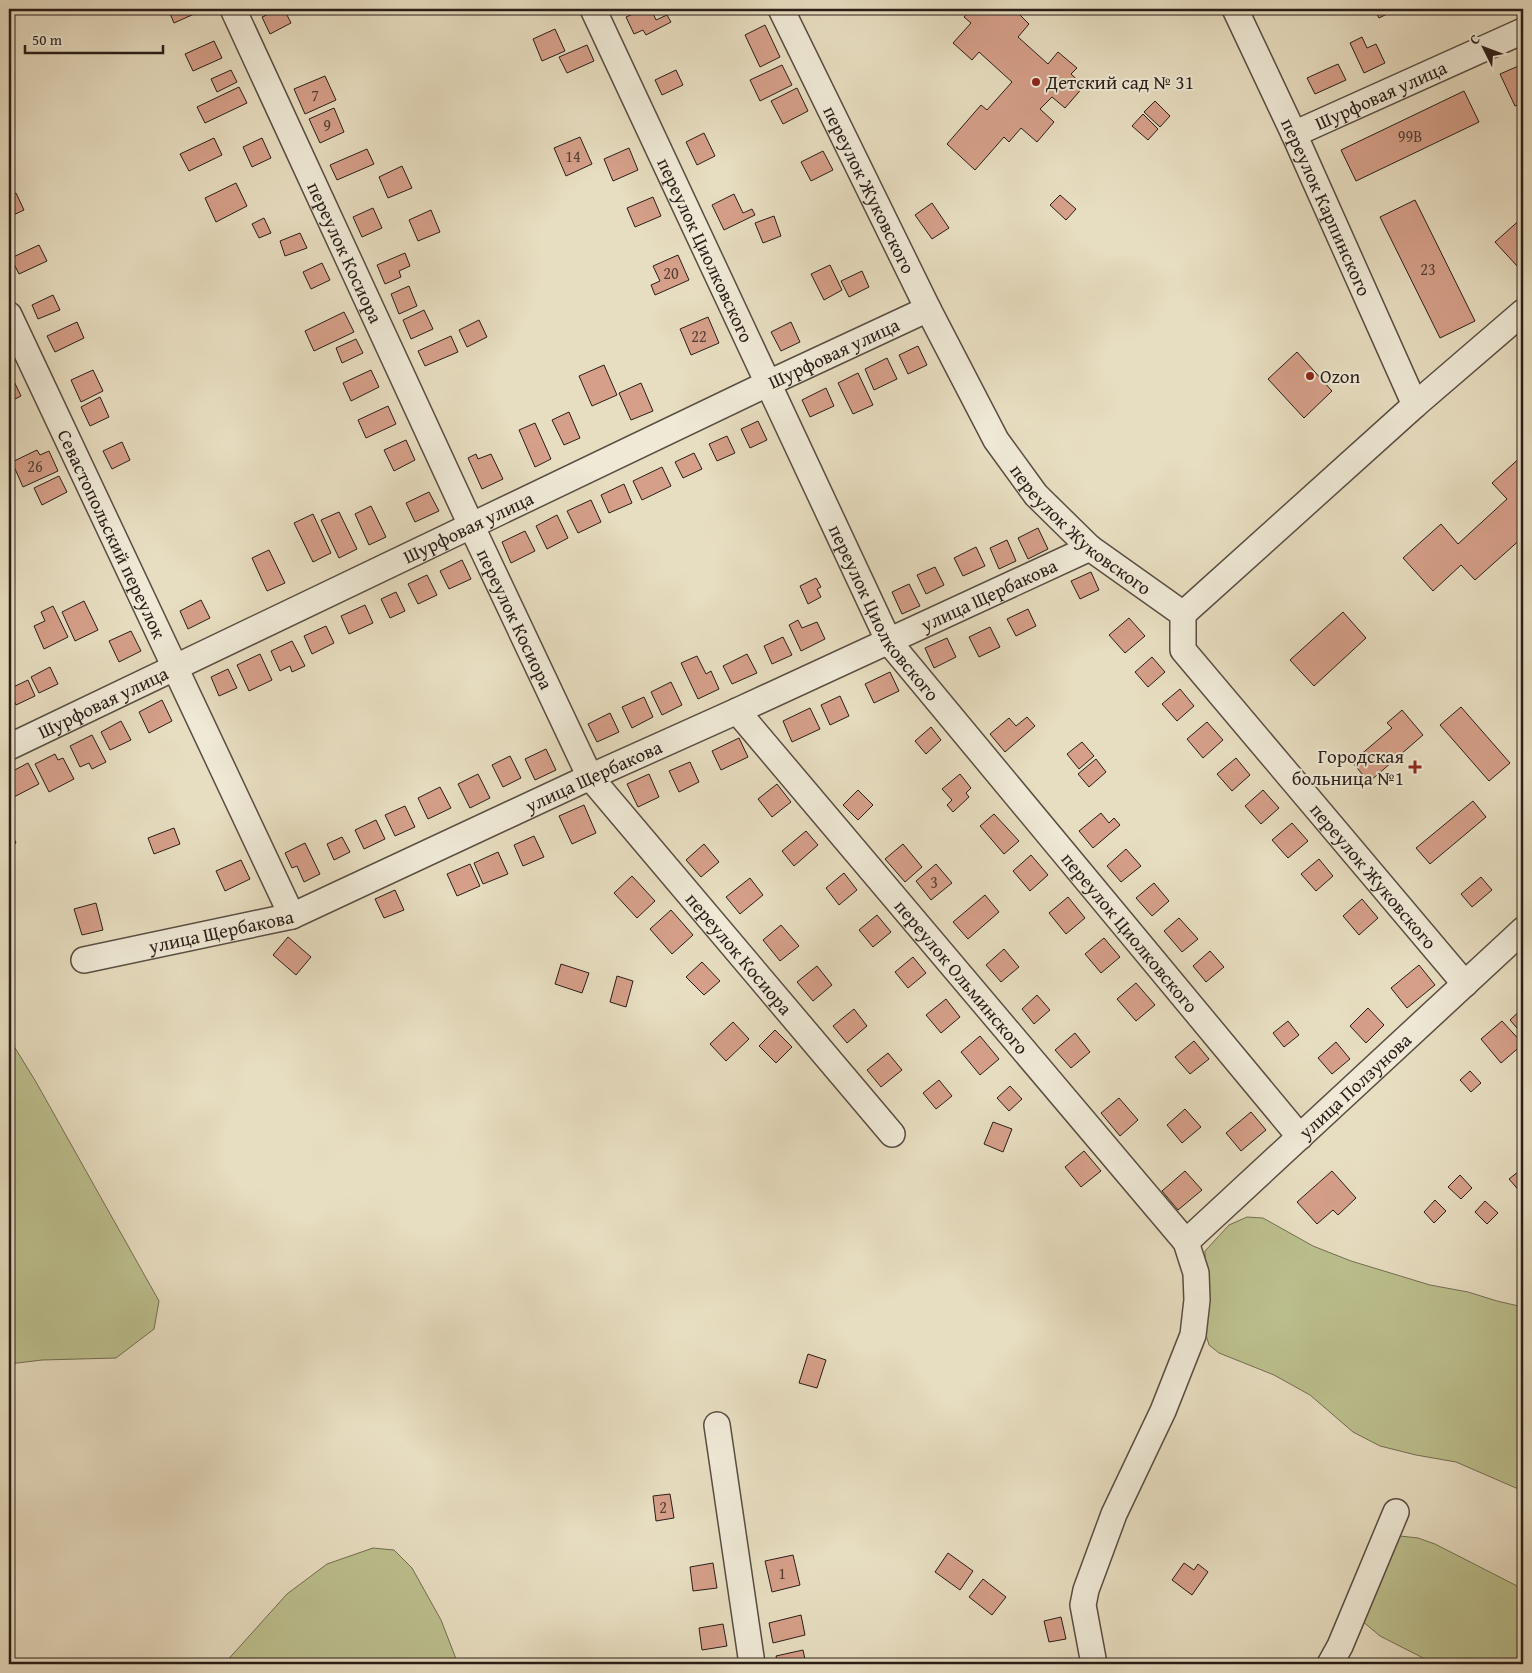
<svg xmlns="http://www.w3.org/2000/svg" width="1532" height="1673" viewBox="0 0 1532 1673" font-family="'Gentium Book Plus',serif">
	<rect width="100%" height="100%" fill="#e7ddc0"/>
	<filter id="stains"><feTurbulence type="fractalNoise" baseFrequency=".004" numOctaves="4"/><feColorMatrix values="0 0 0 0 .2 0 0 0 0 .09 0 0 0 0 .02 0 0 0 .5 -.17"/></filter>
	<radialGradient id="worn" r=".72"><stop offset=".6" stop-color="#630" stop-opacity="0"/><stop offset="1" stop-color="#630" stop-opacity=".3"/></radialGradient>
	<g fill="#bcbf8e" stroke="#736e53">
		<polygon points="9,1038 36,1082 159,1301 154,1329 116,1358 42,1360 9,1364"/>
		<polygon points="1247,1217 1263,1218 1313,1246 1351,1261 1430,1285 1468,1292 1497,1301 1523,1307 1523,1491 1456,1462 1416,1455 1380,1446 1353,1432 1310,1395 1274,1375 1219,1353 1209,1345 1205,1332 1205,1251 1229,1225"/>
		<polygon points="1400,1536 1418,1538 1435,1544 1523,1589 1523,1664 1435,1664 1380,1636 1361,1620 1393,1543"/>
		<polygon points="373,1548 394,1550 412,1568 441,1620 458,1664 224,1664 287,1594 327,1564"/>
	</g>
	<g fill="#d59f89" stroke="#2a1e18">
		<polygon points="168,9 202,9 203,10 174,23"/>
		<polygon points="280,9 284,9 291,23 270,34 262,17"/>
		<polygon points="644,9 651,9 656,20 667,15 671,22 646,35 643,30 634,34 626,17"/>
		<polygon points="971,9 1026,9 1020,15 1029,24 1018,37 1048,64 1058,52 1077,68 1071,74 1084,86 1065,108 1052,97 1040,109 1054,122 1037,142 1021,128 1009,142 1004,137 975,170 947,144 981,105 987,110 1012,82 979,52 972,60 953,43 971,23 964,17"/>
		<polygon points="1374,9 1395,9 1395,10 1379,18"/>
		<polygon points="765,25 780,57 760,67 745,35"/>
		<polygon points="555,29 565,51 542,61 533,39"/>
		<polygon points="1362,37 1367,48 1376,44 1385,63 1364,73 1350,43"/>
		<polygon points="214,41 222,58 193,71 185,54"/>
		<polygon points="587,45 594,61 567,73 559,57"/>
		<polygon points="1338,64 1346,80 1315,94 1307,78"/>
		<polygon points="1523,64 1523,103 1515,106 1500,74"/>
		<polygon points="782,65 792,85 760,101 750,80"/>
		<polygon points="231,70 237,82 217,92 211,79"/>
		<polygon points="676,70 683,85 662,95 655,80"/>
		<polygon points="325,76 336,100 305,114 294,89"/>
		<polygon points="239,87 247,103 205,123 197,107"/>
		<polygon points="797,88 808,111 783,124 771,101"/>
		<polygon points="1464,91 1479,122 1356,181 1341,150"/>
		<polygon points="1155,101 1170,116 1160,127 1144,112"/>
		<polygon points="334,108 344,132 320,143 309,119"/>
		<polygon points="1143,114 1158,129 1148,140 1132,126"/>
		<polygon points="704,133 715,156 697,165 686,142"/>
		<polygon points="580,137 592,164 566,176 554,148"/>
		<polygon points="214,138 222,155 189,171 180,154"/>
		<polygon points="262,138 271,158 252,167 243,147"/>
		<polygon points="629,148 638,170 613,181 604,159"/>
		<polygon points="367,149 374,164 337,180 330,165"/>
		<polygon points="823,151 833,170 811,181 801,162"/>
		<polygon points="402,166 412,188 388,198 379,177"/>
		<polygon points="236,183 247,206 216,222 205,198"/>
		<polygon points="16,193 24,210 9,217 9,196"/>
		<polygon points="734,194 743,213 752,209 755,215 724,230 712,205"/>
		<polygon points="1060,195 1076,209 1066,220 1050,205"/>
		<polygon points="653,197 661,216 635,227 627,208"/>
		<polygon points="1415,200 1475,321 1440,338 1380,217"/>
		<polygon points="932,203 949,228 932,239 915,215"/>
		<polygon points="373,208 382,228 362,237 353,217"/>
		<polygon points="431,210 440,232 418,241 409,220"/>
		<polygon points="774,216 781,236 763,243 755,223"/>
		<polygon points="1523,217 1523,262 1518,267 1495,242"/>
		<polygon points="264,218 271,233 259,238 252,224"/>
		<polygon points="300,233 307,248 285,256 280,241"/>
		<polygon points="39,245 47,261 19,274 11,258"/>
		<polygon points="405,253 410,266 399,271 401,277 385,284 377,265"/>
		<polygon points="678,255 689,280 655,295 651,285 660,281 653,266"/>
		<polygon points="322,263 330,280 311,289 303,272"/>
		<polygon points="830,265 842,290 824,300 811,274"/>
		<polygon points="862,271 869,287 849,297 841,281"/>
		<polygon points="409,286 417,306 399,314 391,294"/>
		<polygon points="53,295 60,310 38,319 32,305"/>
		<polygon points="424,310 433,329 411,339 403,320"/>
		<polygon points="344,312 354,332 314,351 305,331"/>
		<polygon points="708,317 719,343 691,355 680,329"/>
		<polygon points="479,320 487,337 467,347 459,330"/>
		<polygon points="77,322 84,338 55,352 47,336"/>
		<polygon points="791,322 800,342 781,351 771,332"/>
		<polygon points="451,336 458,352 425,366 418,351"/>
		<polygon points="356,339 363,353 342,363 336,348"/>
		<polygon points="918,346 927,365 908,374 899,355"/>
		<polygon points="1297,352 1332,391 1304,418 1268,379"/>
		<polygon points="887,358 897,379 874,390 865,369"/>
		<polygon points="604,365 617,395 592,406 579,376"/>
		<polygon points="93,370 103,391 81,402 71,380"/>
		<polygon points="371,370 379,387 351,401 343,383"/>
		<polygon points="858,373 873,405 853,414 838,383"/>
		<polygon points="11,375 21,396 9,402 9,376"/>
		<polygon points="641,383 653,411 631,420 619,393"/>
		<polygon points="826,388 834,406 810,417 802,400"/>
		<polygon points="100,397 109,417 90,426 81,407"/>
		<polygon points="388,406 396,424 366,438 358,420"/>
		<polygon points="569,412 580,438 564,445 552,420"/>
		<polygon points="758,421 767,440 750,448 741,429"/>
		<polygon points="535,423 551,459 535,467 519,430"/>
		<polygon points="727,436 735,453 717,461 709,444"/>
		<polygon points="406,440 415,460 394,471 384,450"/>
		<polygon points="122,442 130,460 112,469 103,451"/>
		<polygon points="37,450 40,455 49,451 58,471 23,487 12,462"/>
		<polygon points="694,453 702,469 683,478 675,462"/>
		<polygon points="476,454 478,459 491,454 503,479 482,489 468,458"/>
		<polygon points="1523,455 1523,537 1475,580 1461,565 1433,591 1403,558 1441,524 1458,544 1507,499 1492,483"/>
		<polygon points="662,467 671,486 642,500 633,481"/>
		<polygon points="59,476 67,492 42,505 34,488"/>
		<polygon points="624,484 632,503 609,513 601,495"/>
		<polygon points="429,492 439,511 415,522 406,503"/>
		<polygon points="591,500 601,522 578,533 567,511"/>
		<polygon points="371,506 386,537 369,545 355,514"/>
		<polygon points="339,512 357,549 339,558 321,520"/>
		<polygon points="313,514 331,553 313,562 294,523"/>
		<polygon points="557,515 568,538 547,549 536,526"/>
		<polygon points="1038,528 1048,549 1028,559 1018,538"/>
		<polygon points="525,531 535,551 511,563 502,542"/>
		<polygon points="1007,540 1016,561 999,569 990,548"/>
		<polygon points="976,547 985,566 963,576 954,558"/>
		<polygon points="269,550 285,583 267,591 252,558"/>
		<polygon points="462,560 471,579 449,589 440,571"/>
		<polygon points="935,567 944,585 926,594 917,575"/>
		<polygon points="1091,572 1099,590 1080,599 1071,581"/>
		<polygon points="427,575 437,595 418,604 408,584"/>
		<polygon points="816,578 821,587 817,589 821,597 808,604 800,586"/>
		<polygon points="909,584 920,606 902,614 892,592"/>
		<polygon points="396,592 405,611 390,618 381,599"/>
		<polygon points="201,600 210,618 188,629 180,611"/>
		<polygon points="84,601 98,630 75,641 62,612"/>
		<polygon points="365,605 373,623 349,634 341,616"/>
		<polygon points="53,606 68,637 44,649 34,626 45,621 41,612"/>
		<polygon points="1028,609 1036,626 1016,636 1007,619"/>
		<polygon points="1343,612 1366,638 1314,686 1290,660"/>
		<polygon points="1129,618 1145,636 1125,653 1109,635"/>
		<polygon points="798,620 802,628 817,622 825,639 801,651 789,625"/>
		<polygon points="326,626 334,643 312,654 304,636"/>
		<polygon points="990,627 1000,647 979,657 969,637"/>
		<polygon points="131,631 141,651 119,662 109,641"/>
		<polygon points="783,637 792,655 772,664 764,646"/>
		<polygon points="947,638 956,657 934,668 925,648"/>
		<polygon points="292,641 305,666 292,672 290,666 280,671 271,651"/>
		<polygon points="260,654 272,680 249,691 237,665"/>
		<polygon points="747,654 757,673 732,684 723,666"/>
		<polygon points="697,656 706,674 711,671 719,689 698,699 681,663"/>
		<polygon points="1152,657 1165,672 1148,687 1135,672"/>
		<polygon points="50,667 58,684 39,693 31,677"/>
		<polygon points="228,669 237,688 219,696 211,677"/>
		<polygon points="890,672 899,691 874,703 865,684"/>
		<polygon points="28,680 35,696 16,705 9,689"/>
		<polygon points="671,682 682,705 662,715 651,692"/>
		<polygon points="1180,689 1194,706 1177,721 1162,704"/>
		<polygon points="840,696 849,716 830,725 821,705"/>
		<polygon points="644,697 653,717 632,728 622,707"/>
		<polygon points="162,700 172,721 149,733 139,712"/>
		<polygon points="1461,707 1510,763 1489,781 1440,725"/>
		<polygon points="810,708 820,729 792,742 783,721"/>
		<polygon points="1402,710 1423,735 1369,782 1352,762 1392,728 1387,723"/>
		<polygon points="610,713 619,732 597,742 588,724"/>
		<polygon points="1027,717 1035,726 1005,752 990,734 1009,718 1016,726"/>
		<polygon points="121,721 131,740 110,750 101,732"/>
		<polygon points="1207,722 1223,740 1203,758 1187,739"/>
		<polygon points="931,727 941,740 926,754 915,741"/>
		<polygon points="92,735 106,762 92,769 89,763 80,767 70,746"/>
		<polygon points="739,738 748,757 721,770 712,751"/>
		<polygon points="1082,742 1094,756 1079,769 1067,754"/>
		<polygon points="546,749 556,770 535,780 525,759"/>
		<polygon points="55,754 58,760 63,758 74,779 49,792 35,764"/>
		<polygon points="510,756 521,778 503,787 492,765"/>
		<polygon points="1236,758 1250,775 1232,791 1217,774"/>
		<polygon points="1096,759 1106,772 1089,787 1078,774"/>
		<polygon points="690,762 699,782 679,792 669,771"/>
		<polygon points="28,763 39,784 10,799 9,773"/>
		<polygon points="478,774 490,798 470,808 458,784"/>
		<polygon points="649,774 659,797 638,807 627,784"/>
		<polygon points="960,774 971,788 966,793 969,797 953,812 947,805 952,800 942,789"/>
		<polygon points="777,784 791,802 772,817 758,799"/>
		<polygon points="440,787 451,808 428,819 418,798"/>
		<polygon points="858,790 873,805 858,820 843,805"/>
		<polygon points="1263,790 1279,808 1261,824 1245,806"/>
		<polygon points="1473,801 1486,817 1430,864 1416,848"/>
		<polygon points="584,805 596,833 572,844 559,816"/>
		<polygon points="405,806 415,827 395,836 385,815"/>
		<polygon points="1101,813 1109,823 1114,818 1120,825 1093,848 1079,831"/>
		<polygon points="994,814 1019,841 1004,854 980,826"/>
		<polygon points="376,820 385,839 364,849 355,830"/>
		<polygon points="1292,823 1308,841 1288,858 1272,840"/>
		<polygon points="9,828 16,843 9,847"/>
		<polygon points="174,828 180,844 154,854 148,838"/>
		<polygon points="806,831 818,845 794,866 782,851"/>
		<polygon points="534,836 544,857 523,866 514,845"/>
		<polygon points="342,837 350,852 334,860 327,844"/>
		<polygon points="305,843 320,874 304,882 297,866 292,868 285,853"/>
		<polygon points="704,844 719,862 701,877 686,860"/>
		<polygon points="903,844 922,867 905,882 885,859"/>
		<polygon points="1126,849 1141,866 1121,882 1107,866"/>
		<polygon points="498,852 508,874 483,884 474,863"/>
		<polygon points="1031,855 1048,875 1030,891 1013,871"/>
		<polygon points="1319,859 1333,876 1316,891 1301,874"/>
		<polygon points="241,860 250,879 225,891 216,871"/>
		<polygon points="470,864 480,886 457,896 447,874"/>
		<polygon points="936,864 952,883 931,900 916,881"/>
		<polygon points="844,873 857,890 839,905 826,888"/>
		<polygon points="632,876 655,901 637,918 614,893"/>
		<polygon points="1481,877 1492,890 1472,907 1461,894"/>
		<polygon points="750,878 763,895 740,914 726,897"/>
		<polygon points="1154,883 1169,901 1152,916 1136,898"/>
		<polygon points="395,890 404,910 384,918 375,899"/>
		<polygon points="985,895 999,912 968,939 953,922"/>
		<polygon points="1068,897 1085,918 1066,934 1049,913"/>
		<polygon points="1362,899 1378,918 1359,935 1343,916"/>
		<polygon points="96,903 103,930 82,935 74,909"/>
		<polygon points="671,910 693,935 672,954 650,929"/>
		<polygon points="877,915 891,932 873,947 859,930"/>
		<polygon points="1179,918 1198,939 1182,952 1164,931"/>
		<polygon points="781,925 799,946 780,961 763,940"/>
		<polygon points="288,937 311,957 296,975 273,955"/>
		<polygon points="1104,938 1120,957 1101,973 1085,954"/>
		<polygon points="1004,949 1019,967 1001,982 986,965"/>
		<polygon points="1210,951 1224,967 1206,982 1193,966"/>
		<polygon points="913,957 926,973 908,988 895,972"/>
		<polygon points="702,962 720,981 704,995 686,977"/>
		<polygon points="561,964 589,973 582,993 555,984"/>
		<polygon points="1419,965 1435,985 1407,1008 1391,988"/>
		<polygon points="817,966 832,985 813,1001 797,982"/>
		<polygon points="617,976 633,981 626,1007 610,1002"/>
		<polygon points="1136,983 1155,1005 1136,1021 1117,999"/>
		<polygon points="1037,995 1050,1010 1034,1024 1022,1009"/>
		<polygon points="946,999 960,1017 941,1033 926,1015"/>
		<polygon points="1368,1008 1384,1025 1366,1043 1350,1026"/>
		<polygon points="1523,1008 1523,1035 1510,1020"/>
		<polygon points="854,1009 867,1026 847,1043 833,1026"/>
		<polygon points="1288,1021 1299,1035 1284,1047 1273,1033"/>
		<polygon points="1502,1021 1523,1044 1501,1063 1481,1039"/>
		<polygon points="733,1022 749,1039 726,1061 710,1044"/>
		<polygon points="775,1030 792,1047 776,1063 759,1046"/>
		<polygon points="1075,1033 1090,1052 1071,1068 1055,1050"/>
		<polygon points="980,1036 999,1059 980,1075 961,1052"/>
		<polygon points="1194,1041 1209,1059 1190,1074 1175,1057"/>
		<polygon points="1336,1042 1350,1059 1332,1074 1318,1058"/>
		<polygon points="888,1053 902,1070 881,1087 867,1070"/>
		<polygon points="1470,1071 1481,1083 1471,1092 1460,1080"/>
		<polygon points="939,1080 952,1096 936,1109 923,1093"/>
		<polygon points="1010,1086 1022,1099 1009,1111 997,1098"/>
		<polygon points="1119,1098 1138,1120 1120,1136 1101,1113"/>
		<polygon points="1185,1109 1201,1127 1182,1143 1167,1125"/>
		<polygon points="1251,1112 1266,1130 1241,1151 1226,1133"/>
		<polygon points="993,1122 1012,1129 1003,1152 984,1144"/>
		<polygon points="1084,1151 1101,1171 1081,1187 1065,1167"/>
		<polygon points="1523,1168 1523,1193 1522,1194 1509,1179"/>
		<polygon points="1185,1171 1202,1190 1178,1210 1162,1191"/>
		<polygon points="1332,1171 1356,1198 1338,1215 1333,1210 1317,1224 1297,1202"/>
		<polygon points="1460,1175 1472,1188 1461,1199 1448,1187"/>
		<polygon points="1435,1200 1446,1211 1434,1223 1424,1212"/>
		<polygon points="1485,1201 1498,1213 1487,1224 1475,1212"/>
		<polygon points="808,1354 826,1360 817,1388 799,1383"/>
		<polygon points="670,1494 674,1518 656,1521 653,1496"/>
		<polygon points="948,1553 973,1571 960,1590 935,1572"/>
		<polygon points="793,1555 800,1585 772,1592 765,1561"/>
		<polygon points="713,1563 717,1588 693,1591 690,1567"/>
		<polygon points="1184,1563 1194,1570 1198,1564 1208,1572 1192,1595 1172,1580"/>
		<polygon points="983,1579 1006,1597 992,1615 969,1597"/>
		<polygon points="801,1615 805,1635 773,1643 769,1623"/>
		<polygon points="1061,1617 1066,1639 1049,1642 1044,1621"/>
		<polygon points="723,1624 727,1646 702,1650 699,1628"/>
		<polygon points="803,1650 806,1664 778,1664 776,1656"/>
	</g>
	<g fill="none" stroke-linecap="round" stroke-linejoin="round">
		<defs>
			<g id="minor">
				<path id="s1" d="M 233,9 L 471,525 L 590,777 L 892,1134"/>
				<path id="s2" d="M 593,9 L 889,642 L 1300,1137"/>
				<path id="s3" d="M 781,9 L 928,309 L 996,440 L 1036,495 L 1090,548 L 1183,614 L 1183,650 L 1465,984"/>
				<path id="s4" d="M 1235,9 L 1294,134 L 1415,405"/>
				<path id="s5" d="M 1294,134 L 1523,31"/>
				<path id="s6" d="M 9,315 L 292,916"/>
				<polyline points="1183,614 1415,405 1523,312"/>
				<path id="s7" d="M 737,711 L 1186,1242 L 1196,1273 L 1197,1300 L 1193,1335 L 1163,1411 L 1114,1514 L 1086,1590 L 1083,1605 L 1094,1664"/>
				<path id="s8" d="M 9,747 L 769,383 L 928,309"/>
				<path id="s9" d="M 84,960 L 292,916 L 590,777 L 737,711 L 1090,548"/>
				<path id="s10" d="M 1186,1242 L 1523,930"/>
				<polyline points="717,1425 752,1664"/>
				<polyline points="1330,1664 1340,1646 1396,1512"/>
			</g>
		</defs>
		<use href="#minor" stroke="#594e42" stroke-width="28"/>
		<use href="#minor" stroke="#efe9d6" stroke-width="25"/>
	</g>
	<g fill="#8f2418" stroke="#efe9d6" stroke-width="2">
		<circle cx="1036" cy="82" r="5"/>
		<circle cx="1310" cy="376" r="5"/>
		<path d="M1412.5 759.5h5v5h5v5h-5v5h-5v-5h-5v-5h5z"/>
	</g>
	<g text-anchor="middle" stroke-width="4" stroke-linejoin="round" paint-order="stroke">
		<g font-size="16" fill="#553e34">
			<text x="315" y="101">7</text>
			<text x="327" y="131">9</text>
			<text x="1410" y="142">99В</text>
			<text x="573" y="162">14</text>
			<text x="1428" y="275">23</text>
			<text x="671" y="279">20</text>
			<text x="699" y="342">22</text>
			<text x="35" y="472">26</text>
			<text x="934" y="888">3</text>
			<text x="663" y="1513">2</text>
			<text x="782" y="1579">1</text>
		</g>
		<g font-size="19" fill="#2a1e18" stroke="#efe9d6" text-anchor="start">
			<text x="1046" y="89">Детский сад № 31</text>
			<text x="1320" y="383">Ozon</text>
			<text x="1404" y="763" text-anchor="end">Городская<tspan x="1404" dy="22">больница №1</tspan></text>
		</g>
		<g font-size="19" fill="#2a1e18" stroke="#efe9d6">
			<text dy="7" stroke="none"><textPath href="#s5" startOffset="95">Шурфовая улица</textPath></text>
			<text dy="7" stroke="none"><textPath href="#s3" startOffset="201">переулок Жуковского</textPath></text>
			<text dy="7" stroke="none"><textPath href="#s4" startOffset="218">переулок Карпинского</textPath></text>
			<text dy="7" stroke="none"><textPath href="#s2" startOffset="266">переулок Циолковского</textPath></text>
			<text dy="7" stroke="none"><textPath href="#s1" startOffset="268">переулок Косиора</textPath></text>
			<text dy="7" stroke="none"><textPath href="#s8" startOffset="914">Шурфовая улица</textPath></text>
			<text dy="7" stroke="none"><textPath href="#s8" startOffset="509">Шурфовая улица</textPath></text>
			<text dy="7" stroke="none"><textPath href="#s3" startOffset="606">переулок Жуковского</textPath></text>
			<text dy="7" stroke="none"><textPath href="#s6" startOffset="242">Севастопольский переулок</textPath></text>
			<text dy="7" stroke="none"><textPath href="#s9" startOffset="980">улица Щербакова</textPath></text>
			<text dy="7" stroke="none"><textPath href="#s2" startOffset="671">переулок Циолковского</textPath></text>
			<text dy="7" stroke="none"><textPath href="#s1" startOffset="672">переулок Косиора</textPath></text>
			<text dy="7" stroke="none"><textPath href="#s8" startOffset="104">Шурфовая улица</textPath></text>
			<text dy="7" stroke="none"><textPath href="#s9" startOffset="545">улица Щербакова</textPath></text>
			<text dy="7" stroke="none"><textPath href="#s3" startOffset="1071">переулок Жуковского</textPath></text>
			<text dy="7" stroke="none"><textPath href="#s9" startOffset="140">улица Щербакова</textPath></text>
			<text dy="7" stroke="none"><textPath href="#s2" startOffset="1076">переулок Циолковского</textPath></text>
			<text dy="7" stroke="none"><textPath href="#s1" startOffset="1078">переулок Косиора</textPath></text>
			<text dy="7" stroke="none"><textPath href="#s7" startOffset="348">переулок Ольминского</textPath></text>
			<text dy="7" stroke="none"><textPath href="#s10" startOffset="230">улица Ползунова</textPath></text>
		</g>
	</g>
	<rect width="1532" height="1673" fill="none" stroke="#e7ddc0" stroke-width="30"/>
	<rect x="10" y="10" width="1512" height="1653" fill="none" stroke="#2a1e18" stroke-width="2.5"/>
	<rect x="15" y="15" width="1502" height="1643" fill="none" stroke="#2a1e18"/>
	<g transform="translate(1484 48) rotate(312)" stroke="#efe9d6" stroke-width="4" paint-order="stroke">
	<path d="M0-4L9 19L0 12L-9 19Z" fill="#2a1e18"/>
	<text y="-8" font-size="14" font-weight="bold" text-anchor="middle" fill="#2a1e18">С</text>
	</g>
	<path d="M25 45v8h138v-8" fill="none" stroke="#2a1e18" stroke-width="2.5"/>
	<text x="32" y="45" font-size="15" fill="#2a1e18" stroke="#efe9d6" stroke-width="4" paint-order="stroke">50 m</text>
	<rect width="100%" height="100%" filter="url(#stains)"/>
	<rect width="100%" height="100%" fill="url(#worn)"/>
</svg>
